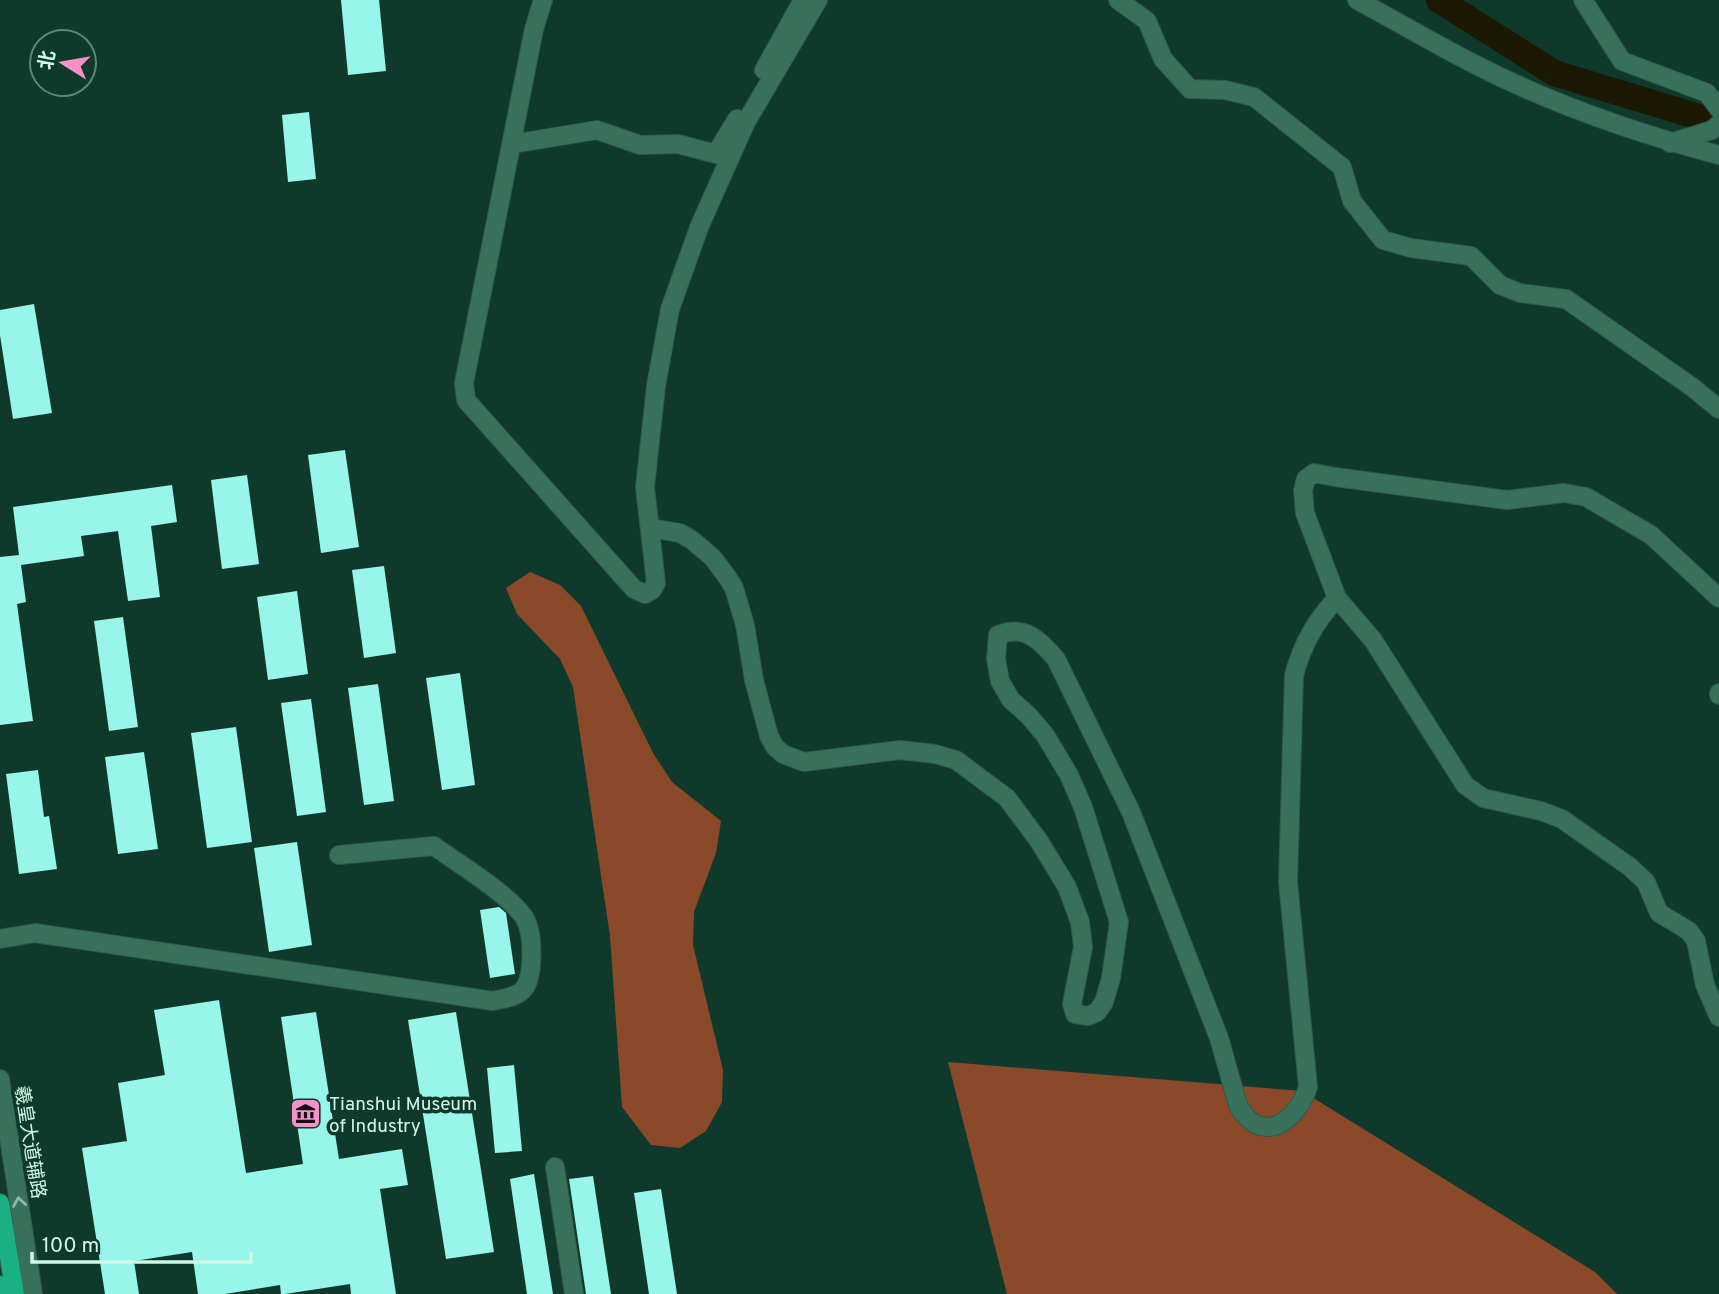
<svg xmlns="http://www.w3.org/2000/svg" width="1719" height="1294" viewBox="0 0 1719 1294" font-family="Overpass,'Noto Sans SC',sans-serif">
	<rect width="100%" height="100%" fill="#0f3a2b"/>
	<g fill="#8a4a2a">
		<polygon points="530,572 560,585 581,606 653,753 672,782 721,821 716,853 694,912 693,945 723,1070 722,1102 706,1131 680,1148 651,1145 622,1107 610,936 573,687 560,659 517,614 506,588"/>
		<polygon points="948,1062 1302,1091 1595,1272 1617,1294 1007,1294"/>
	</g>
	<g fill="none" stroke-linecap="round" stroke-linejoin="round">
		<polyline stroke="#1b1903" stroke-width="26" points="1439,0 1554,73 1719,123"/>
	</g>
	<g fill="#97f5ea">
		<polygon points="341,0 379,0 386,71 348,75"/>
		<polygon points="309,112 316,179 288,182 282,115"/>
		<polygon points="34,304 52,413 13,419 0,335 0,310"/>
		<polygon points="345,450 359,547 321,553 308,455"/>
		<polygon points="247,475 259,564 222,569 211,480"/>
		<polygon points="172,485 177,522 151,526 160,597 128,601 118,531 81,536 84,556 21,565 26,602 17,604 33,721 0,725 0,557 19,555 13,507"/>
		<polygon points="384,566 396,653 364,658 352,570"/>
		<polygon points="297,591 308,674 268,680 257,597"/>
		<polygon points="123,617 138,727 109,731 94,621"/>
		<polygon points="460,673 475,785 442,790 426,678"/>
		<polygon points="378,684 394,801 364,805 348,688"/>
		<polygon points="311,699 326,812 297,816 281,703"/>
		<polygon points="236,727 252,842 207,848 191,733"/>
		<polygon points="144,752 158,849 118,854 105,757"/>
		<polygon points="38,770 44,817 49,816 57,869 19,874 6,774"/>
		<polygon points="297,842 312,945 269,952 254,848"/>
		<polygon points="499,907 506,913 515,974 490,978 480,910"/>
		<polygon points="219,1000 246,1173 303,1164 281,1017 316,1012 339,1159 402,1149 408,1185 380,1189 396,1294 351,1294 350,1284 285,1294 281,1294 280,1285 225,1294 198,1294 192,1252 134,1261 139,1294 105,1294 82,1148 127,1141 118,1083 165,1075 154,1010"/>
		<polygon points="456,1012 494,1252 446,1259 408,1020"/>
		<polygon points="514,1065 522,1151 495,1153 487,1068"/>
		<polygon points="534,1174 553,1294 527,1294 510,1179"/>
		<polygon points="593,1176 611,1294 586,1294 569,1179"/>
		<polygon points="661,1189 677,1294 649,1294 634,1193"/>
	</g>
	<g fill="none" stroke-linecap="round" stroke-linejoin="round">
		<defs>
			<g id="minor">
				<polyline points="543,0 534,29 464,383 466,400 634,589 645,594 652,590 656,583 645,487 656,386 670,309 700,225 746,122 818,0"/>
				<polyline points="1118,0 1147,21 1163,59 1190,89 1225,90 1254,97 1342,167 1352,201 1383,240 1411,248 1471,256 1500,285 1520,293 1566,299 1692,387 1719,409"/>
				<path d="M 1357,0 C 1396,21 1435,44 1474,64 C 1552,104 1635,133 1719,155"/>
				<polyline points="1583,0 1622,61 1707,93 1719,109"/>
				<polyline points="764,70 803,0"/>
				<polyline points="1670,143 1712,130 1719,124"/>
				<polyline points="512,144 597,130 640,145 678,144 716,154 737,119"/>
				<path d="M 650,528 L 680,533 L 692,540 L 713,558 L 728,578 L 734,588 L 745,625 L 754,680 L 769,736 L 775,747 L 783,754 L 804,762 L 900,750 L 935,754 L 956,760 L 1007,798 L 1039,841 L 1067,887 L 1080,922 L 1083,947 L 1072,1004 L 1075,1014 L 1088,1016 L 1097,1012 L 1104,1002 L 1111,978 L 1119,922 L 1083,807 L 1069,775 L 1045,735 L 1029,716 L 1011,700 L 1000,681 L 996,659 L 998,635 C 1024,624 1040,640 1056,659 L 1131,812 L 1219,1038 L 1238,1105 C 1261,1147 1297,1122 1308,1087 L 1288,882 L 1294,675 C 1303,643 1315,622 1337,598"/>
				<polyline points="1719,598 1651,535 1586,497 1564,493 1507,500 1335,477 1314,473 1306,479 1303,490 1305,513 1337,598 1373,640 1465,785 1483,798 1541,811 1562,819 1630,867 1646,882 1659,913 1689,931 1696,941 1705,985 1719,1017"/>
				<polyline points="1719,693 1719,695"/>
				<path d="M 0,939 L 35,933 L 493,1001 C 518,996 529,994 531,965 C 532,951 532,930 524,917 C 506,892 460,865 434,846 L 339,855"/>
				<polyline points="0,1079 33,1294"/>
				<polyline points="555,1167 574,1294"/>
			</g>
			<g id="major">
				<polyline points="0,1203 15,1294"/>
				<polyline points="0,1285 1,1294"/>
			</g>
		</defs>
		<use href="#minor" stroke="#2e5849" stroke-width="20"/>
		<use href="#major" stroke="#2e5849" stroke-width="20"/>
		<use href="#minor" stroke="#38715b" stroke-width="18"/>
		<use href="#major" stroke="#1ab084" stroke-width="18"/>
	</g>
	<defs><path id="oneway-chevron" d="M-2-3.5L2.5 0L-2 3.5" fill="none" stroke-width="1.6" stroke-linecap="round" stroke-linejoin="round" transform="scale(1.75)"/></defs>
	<use stroke="#8cbba7" href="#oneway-chevron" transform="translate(19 1202) rotate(-99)"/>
	<defs>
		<symbol id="museum-square" viewBox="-11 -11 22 22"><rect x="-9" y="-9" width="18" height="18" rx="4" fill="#f990ca" stroke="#0f3a2b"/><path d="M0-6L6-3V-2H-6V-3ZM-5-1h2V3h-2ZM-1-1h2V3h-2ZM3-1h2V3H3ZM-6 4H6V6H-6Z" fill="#111"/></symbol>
	</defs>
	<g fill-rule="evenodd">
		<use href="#museum-square" x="288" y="1096" width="35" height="35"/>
	</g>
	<g text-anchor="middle" stroke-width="7" stroke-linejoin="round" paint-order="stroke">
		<g font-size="19" fill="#d1f7e6" stroke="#0f3a2b" text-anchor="start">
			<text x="329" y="1110">Tianshui Museum<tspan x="329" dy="22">of Industry</tspan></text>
		</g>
		<g font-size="19" fill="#d1f7e6" stroke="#0f3a2b">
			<text transform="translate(31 1142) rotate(81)" y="7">羲皇大道辅路</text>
		</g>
	</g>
	<g transform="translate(63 63) rotate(281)"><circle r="33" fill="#0f3a2b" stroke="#5d8676" stroke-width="2"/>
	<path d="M0-5L12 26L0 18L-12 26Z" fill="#f990ca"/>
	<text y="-10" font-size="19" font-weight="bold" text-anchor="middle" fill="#d1f7e6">北</text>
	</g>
	<path d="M32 1252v10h219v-10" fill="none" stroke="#d1f7e6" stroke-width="3.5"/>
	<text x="42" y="1252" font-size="21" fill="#d1f7e6" stroke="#0f3a2b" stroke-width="5" paint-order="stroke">100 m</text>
</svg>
